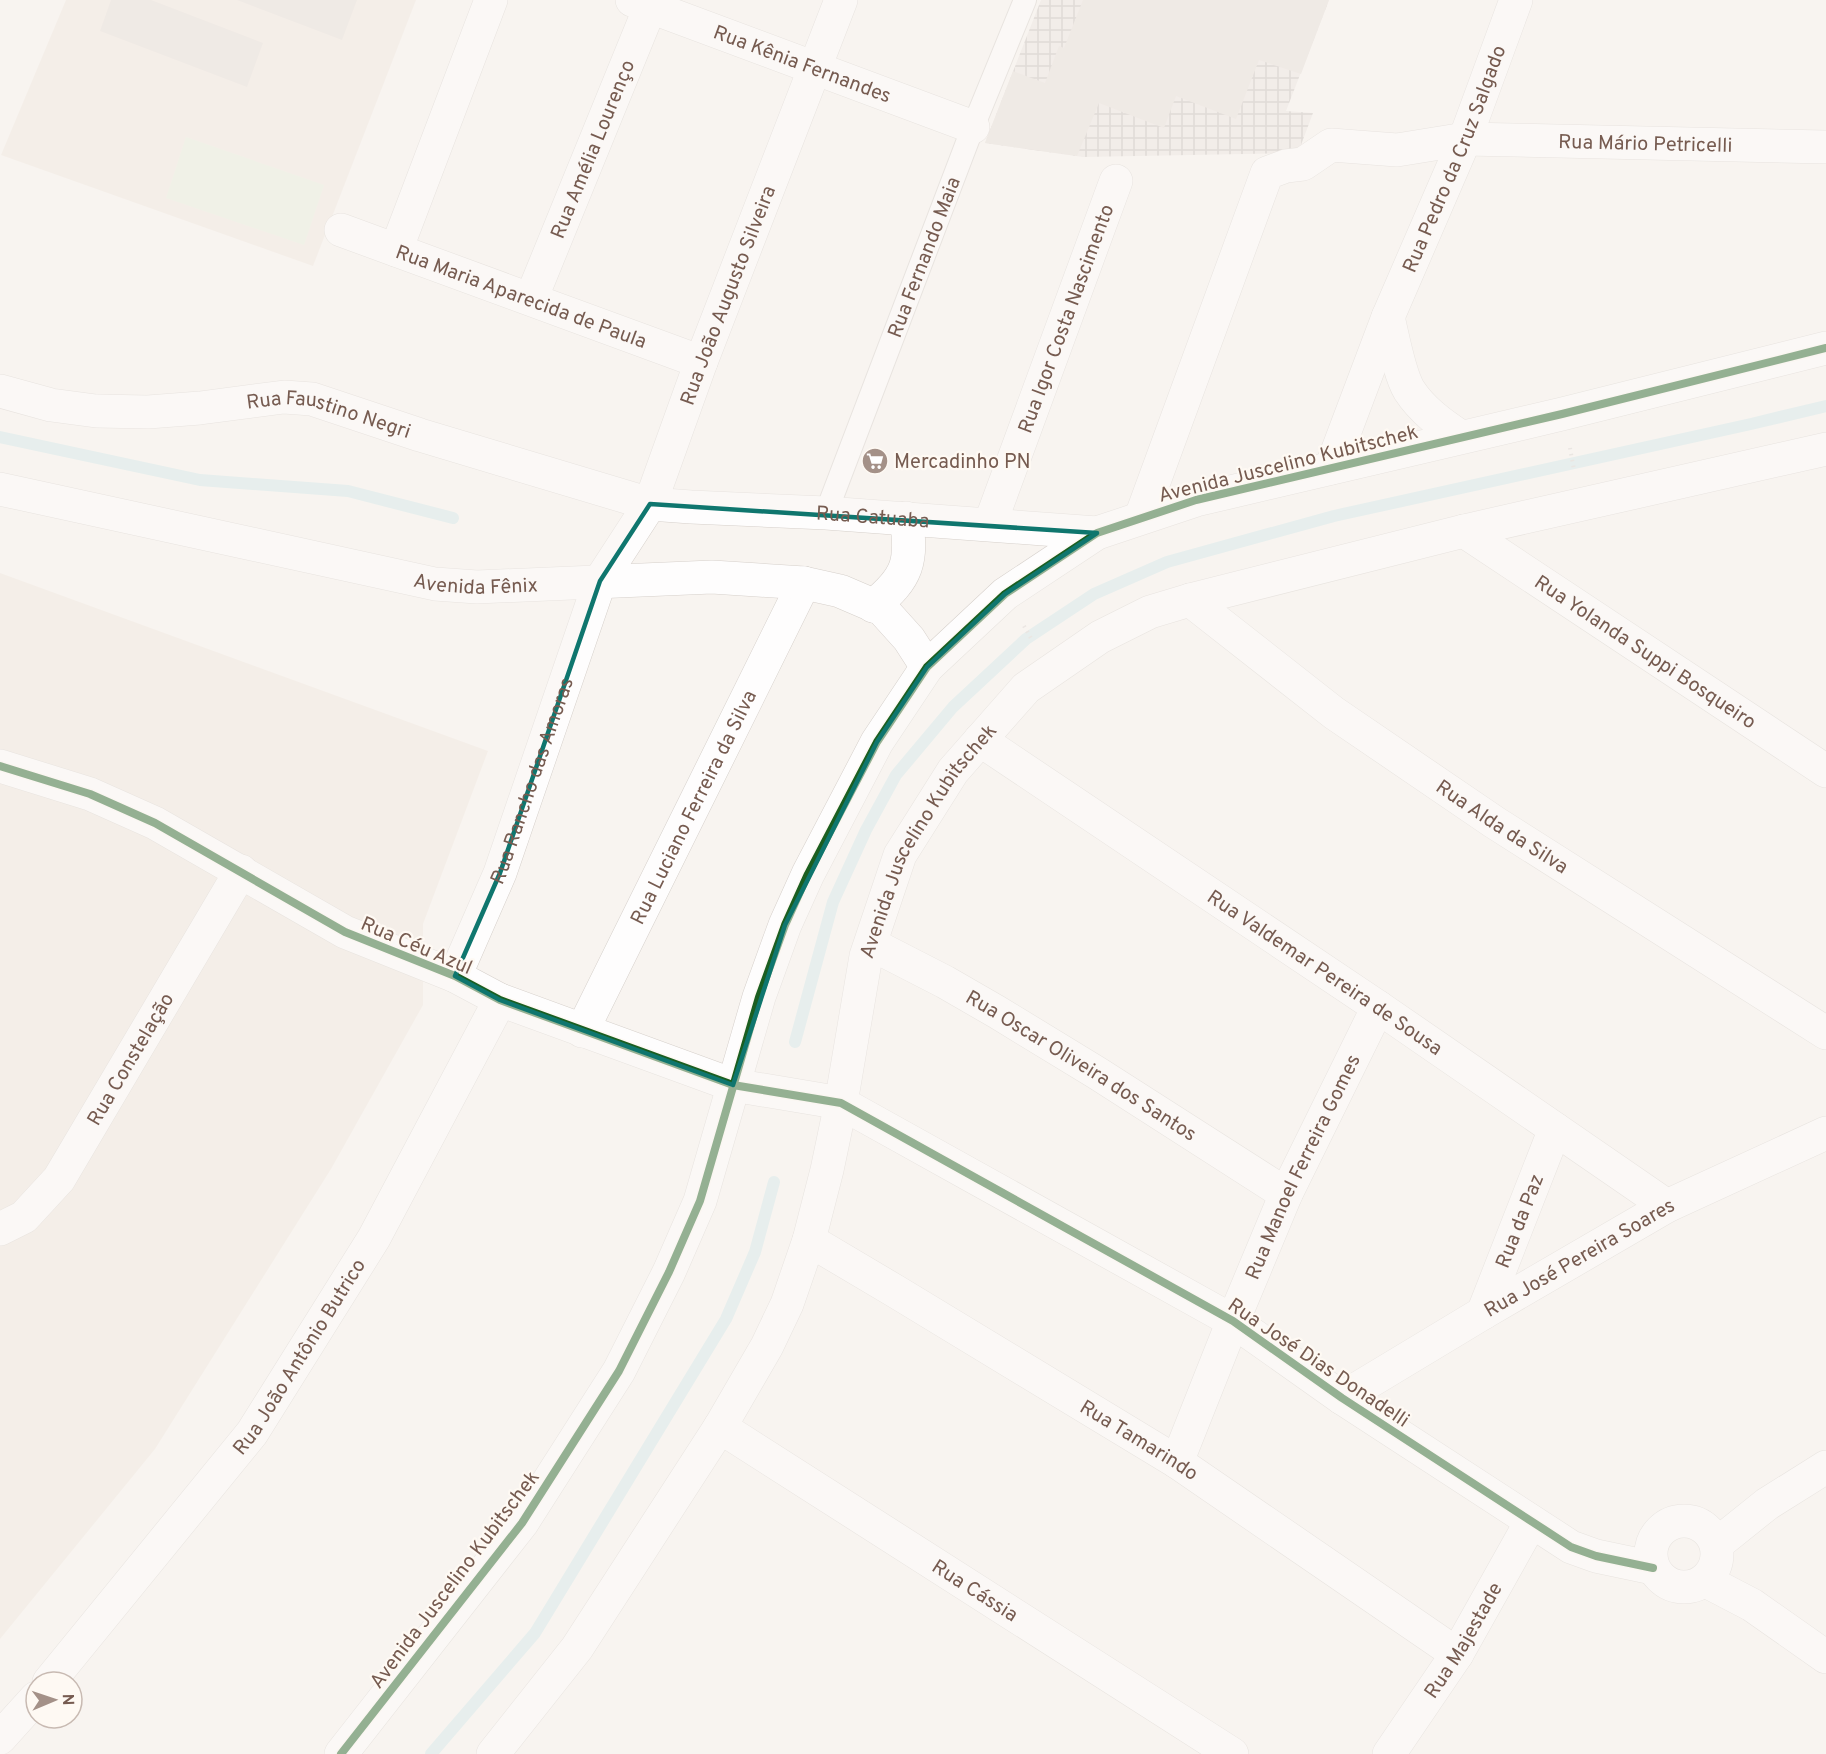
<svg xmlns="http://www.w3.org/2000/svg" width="1826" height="1754" viewBox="0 0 1826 1754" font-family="Overpass,sans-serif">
	<defs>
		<pattern id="industrial-grid" width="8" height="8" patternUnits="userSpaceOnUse" patternTransform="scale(1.5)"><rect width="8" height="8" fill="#ebe4e0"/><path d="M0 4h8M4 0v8" fill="none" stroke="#c3bcb8"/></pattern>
	</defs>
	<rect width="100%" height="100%" fill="#f8f4f0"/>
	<g fill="#f0e7de">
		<polygon points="66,0 416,0 313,266 1,155"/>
		<polygon points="0,573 488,751 423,924 423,1005 331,1169 155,1449 0,1639"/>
	</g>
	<polygon fill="url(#industrial-grid)" points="1041,0 1329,0 1286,111 1313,113 1298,153 1083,157 985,143"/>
	<polygon fill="#e7eedc" points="186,137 324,185 304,245 166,198"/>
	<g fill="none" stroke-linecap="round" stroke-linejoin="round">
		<g stroke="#d2e7e8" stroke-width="12">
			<polyline points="0,437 200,480 348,491 453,518"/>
			<polyline points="795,1042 833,902 866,830 896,775 953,707 1026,639 1094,594 1167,562 1334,516 1751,424 1826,406"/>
			<polyline points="431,1754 535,1633 726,1319 755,1252 774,1182"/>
		</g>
	</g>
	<g fill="#e5ddd7">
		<polygon points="111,0 151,0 263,43 247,87 100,31"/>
		<polygon points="237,0 357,0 342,40"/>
		<polygon points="1083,0 1329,0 1301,74 1259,60 1236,119 1176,96 1164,128 1099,103 1077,156 985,143 1013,71 1045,83 1059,46 1064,48"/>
	</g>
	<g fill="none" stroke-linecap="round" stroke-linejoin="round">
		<defs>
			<g id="service">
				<path id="s1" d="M 826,513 L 973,127 L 1025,0"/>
			</g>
			<g id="minor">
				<path id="s2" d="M 632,0 L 973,127"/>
				<path id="s3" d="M 341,230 L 701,362"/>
				<polyline points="396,250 491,0"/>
				<path id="s4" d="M 531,299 L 653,0"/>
				<path d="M 1388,317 C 1393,337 1399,373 1409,390 C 1422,410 1441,424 1461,437"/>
				<path id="s5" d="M 0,391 L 51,405 L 96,411 L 148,412 L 200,408 L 284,397 L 312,399 L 420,435 L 650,504 L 701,362 L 841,0"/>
				<path id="s6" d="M 1331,468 L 1388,317 L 1465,139 L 1516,0"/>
				<path id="s7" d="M 1141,517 L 1267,173 L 1286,166 L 1303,164 L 1331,145 L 1397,150 L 1465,139 L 1826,147"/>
				<path id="s8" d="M 990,524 L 1116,181"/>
				<path id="s9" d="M 1464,531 L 1826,771"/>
				<path id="s10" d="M 1190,600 L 1334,713 L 1494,822 L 1826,1033"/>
				<path id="s11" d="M 980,740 L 1378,1007 L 1667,1206"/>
				<polyline points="0,766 90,794 155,823 345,932 455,976 500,1000 733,1085"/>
				<path id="s12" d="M 871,944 L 945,982 L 997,1012 L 1097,1073 L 1286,1194"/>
				<path id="s13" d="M 455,976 L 500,873 L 600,581"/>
				<path id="s14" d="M 582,1031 L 804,583"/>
				<polyline points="841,1103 1233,1321 1342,1398 1571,1547 1596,1556 1653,1568"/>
				<path id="s15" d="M 0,1229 L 24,1217 L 59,1179 L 241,871"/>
				<path id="s16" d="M 809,1240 L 895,1291 L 1177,1462 L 1457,1654"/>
				<path id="s17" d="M 1483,1313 L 1555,1129"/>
				<path id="s18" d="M 1342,1398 L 1483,1313 L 1667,1206 L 1826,1133"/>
				<path id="s19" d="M 720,1427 L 1232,1754"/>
				<path id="s20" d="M 1177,1462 L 1233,1321 L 1286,1194 L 1378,1007"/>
				<circle cx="1684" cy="1554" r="33"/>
				<polyline points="1717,1544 1767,1504 1826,1467"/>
				<polyline points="1706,1581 1752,1605 1826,1657"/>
				<path id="s21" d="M 49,1682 L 252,1433 L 374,1238 L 500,1000"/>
				<polyline points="0,1738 36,1698"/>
				<path id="s22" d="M 1389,1754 L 1457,1654 L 1531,1522"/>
			</g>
			<g id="tertiary">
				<path id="s23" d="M 0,489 L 435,584 L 477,587 L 712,577 L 804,583 L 840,591 L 882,609 L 909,639 L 927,667"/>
				<path id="s24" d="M 600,581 L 650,504 L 691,507 L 826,513 L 1097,533"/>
				<path d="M 873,606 C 908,578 913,561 906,518"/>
				<polyline points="733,1085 841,1103"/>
				<polyline points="341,1754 522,1523 619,1371 669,1272 700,1201 759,997 785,925 808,874 877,742 927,667 1005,594 1097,533 1196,500 1562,414 1826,348"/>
				<path id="s25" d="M 493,1754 L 577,1648 L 720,1427 L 767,1346 L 787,1304 L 809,1240 L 827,1170 L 841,1103 L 866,956 L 900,855 L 953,771 L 1026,688 L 1100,637 L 1150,612 L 1190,600 L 1464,531 L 1826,449"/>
			</g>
		</defs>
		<use href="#service" stroke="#d6d0cb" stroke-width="24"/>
		<use href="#minor" stroke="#d6d0cb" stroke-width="34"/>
		<use href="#tertiary" stroke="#d6d0cb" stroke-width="34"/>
		<g stroke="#dad4d0" stroke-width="4" stroke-dasharray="1.5 4.5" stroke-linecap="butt">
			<polyline points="1570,448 1574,470"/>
			<polyline points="1024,626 1032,640"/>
		</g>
		<use href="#service" stroke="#fefdfd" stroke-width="22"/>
		<use href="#minor" stroke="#fefdfd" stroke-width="33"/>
		<use href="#tertiary" stroke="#fefdfd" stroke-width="33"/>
		<defs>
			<g id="cycleway">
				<polyline points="0,766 90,794 155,823 345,932 455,976 500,1000 733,1085 841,1103 1233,1321 1342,1398 1571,1547 1596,1556 1653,1568"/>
				<polyline points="341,1754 522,1523 619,1371 669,1272 700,1201 759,997 785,925 808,874 877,742 927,667 1005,594 1097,533 1196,500 1562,414 1826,348"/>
			</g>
		</defs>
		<use href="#cycleway" stroke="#fef9f3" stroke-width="11"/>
		<use href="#cycleway" stroke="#1b5e20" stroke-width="8"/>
	</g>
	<path d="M0 0H1826V1754H0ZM 650,504 L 1097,533 L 1005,594 L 927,667 L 877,742 L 785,925 L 733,1085 L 500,1000 L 455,976 L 500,873 L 600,581 Z" fill="#f8f4f0" fill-opacity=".55" fill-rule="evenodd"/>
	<path fill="none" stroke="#0f766e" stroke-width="4.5" stroke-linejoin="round" d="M 650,504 L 1097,533 L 1005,594 L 927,667 L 877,742 L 785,925 L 733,1085 L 500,1000 L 455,976 L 500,873 L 600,581 Z"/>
	<defs>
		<symbol id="supermarket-disc" viewBox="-11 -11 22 22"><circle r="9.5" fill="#a49188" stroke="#fef9f3"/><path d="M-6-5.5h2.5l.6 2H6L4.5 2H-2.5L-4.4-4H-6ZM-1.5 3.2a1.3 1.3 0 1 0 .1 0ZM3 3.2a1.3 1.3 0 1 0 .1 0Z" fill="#fff"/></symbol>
	</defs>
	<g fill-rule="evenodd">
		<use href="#supermarket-disc" x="860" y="446" width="30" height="30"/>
	</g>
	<g text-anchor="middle" stroke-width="4.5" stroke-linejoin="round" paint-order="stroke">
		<g font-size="20" fill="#765b50" stroke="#fef9f3">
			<text dy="7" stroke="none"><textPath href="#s2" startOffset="182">Rua Kênia Fernandes</textPath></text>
			<text dy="7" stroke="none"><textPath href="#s7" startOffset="753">Rua Mário Petricelli</textPath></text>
			<text dy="7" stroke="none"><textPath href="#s4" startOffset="162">Rua Amélia Lourenço</textPath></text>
			<text dy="7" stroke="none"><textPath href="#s6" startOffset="333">Rua Pedro da Cruz Salgado</textPath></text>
			<text dy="7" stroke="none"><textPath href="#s1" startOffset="274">Rua Fernando Maia</textPath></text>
			<text dy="7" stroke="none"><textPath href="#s5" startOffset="892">Rua João Augusto Silveira</textPath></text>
			<text dy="7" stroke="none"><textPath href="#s3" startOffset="192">Rua Maria Aparecida de Paula</textPath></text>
			<text dy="7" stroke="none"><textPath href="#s8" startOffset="219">Rua Igor Costa Nascimento</textPath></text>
			<text dy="7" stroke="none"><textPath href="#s5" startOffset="334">Rua Faustino Negri</textPath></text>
			<text transform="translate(1288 463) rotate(-14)" y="7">Avenida Juscelino Kubitschek</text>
			<text dy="7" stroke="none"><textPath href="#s24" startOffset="315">Rua Catuaba</textPath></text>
			<text dy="7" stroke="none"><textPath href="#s23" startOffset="486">Avenida Fênix</textPath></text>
			<text dy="7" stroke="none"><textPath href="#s9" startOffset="218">Rua Yolanda Suppi Bosqueiro</textPath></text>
			<text dy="7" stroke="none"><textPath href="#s13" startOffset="210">Rua Rancho das Amoras</textPath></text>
			<text dy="7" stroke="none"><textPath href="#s14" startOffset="250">Rua Luciano Ferreira da Silva</textPath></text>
			<text dy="7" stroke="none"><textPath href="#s10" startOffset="386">Rua Alda da Silva</textPath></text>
			<text dy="7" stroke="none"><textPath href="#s25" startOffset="1028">Avenida Juscelino Kubitschek</textPath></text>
			<text transform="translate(417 945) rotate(23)" y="7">Rua Céu Azul</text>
			<text dy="7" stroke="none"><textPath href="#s11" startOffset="416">Rua Valdemar Pereira de Sousa</textPath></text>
			<text dy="7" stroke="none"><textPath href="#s15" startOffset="218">Rua Constelação</textPath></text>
			<text dy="7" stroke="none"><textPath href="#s12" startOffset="243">Rua Oscar Oliveira dos Santos</textPath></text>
			<text dy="7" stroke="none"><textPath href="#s20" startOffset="321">Rua Manoel Ferreira Gomes</textPath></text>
			<text dy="7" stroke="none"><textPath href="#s17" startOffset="99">Rua da Paz</textPath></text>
			<text dy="7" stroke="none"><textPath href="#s18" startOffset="276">Rua José Pereira Soares</textPath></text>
			<text dy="7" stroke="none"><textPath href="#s21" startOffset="411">Rua João Antônio Butrico</textPath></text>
			<text transform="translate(1319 1362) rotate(34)" y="7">Rua José Dias Donadelli</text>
			<text dy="7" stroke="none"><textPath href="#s16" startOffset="386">Rua Tamarindo</textPath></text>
			<text transform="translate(454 1579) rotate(-53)" y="7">Avenida Juscelino Kubitschek</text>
			<text dy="7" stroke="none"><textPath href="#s19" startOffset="303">Rua Cássia</textPath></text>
			<text dy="7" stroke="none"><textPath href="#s22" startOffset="136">Rua Majestade</textPath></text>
		</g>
		<g font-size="20" fill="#765b50" stroke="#fef9f3" text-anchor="start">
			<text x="894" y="468">Mercadinho PN</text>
		</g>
	</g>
	<g transform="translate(54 1700) rotate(88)"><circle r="28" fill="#fef9f3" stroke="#c8bab2" stroke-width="1.5"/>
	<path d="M0-4.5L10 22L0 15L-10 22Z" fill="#a49188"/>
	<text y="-9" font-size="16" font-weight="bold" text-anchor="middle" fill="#765b50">N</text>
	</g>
</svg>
